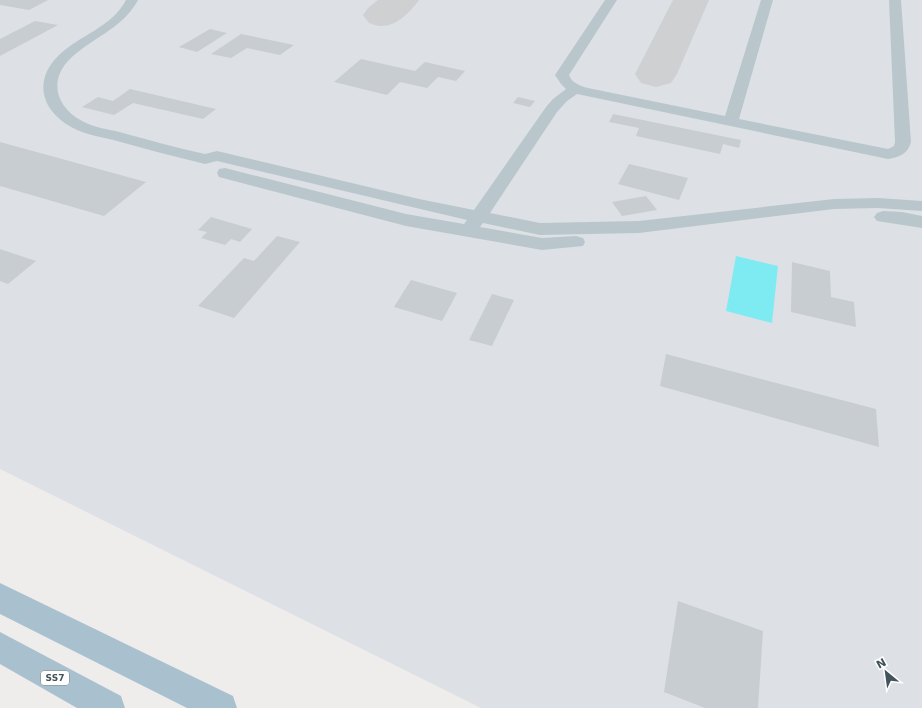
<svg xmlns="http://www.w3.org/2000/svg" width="922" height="708" viewBox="0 0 922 708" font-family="'DejaVu Sans',sans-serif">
	<rect width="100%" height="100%" fill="#efecec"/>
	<polygon fill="#dde1e5" points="0,0 922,0 922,708 481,708 0,469"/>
	<polygon fill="#7eebf3" points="736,256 778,266 772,323 726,311"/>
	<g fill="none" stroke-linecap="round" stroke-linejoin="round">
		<g fill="#ced0d2" fill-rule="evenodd">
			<path d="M 378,0 L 419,0 C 411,11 396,27 381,26 C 377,26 373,24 369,23 L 363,15 L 369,7 Z"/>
			<polygon points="673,0 709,0 677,74 671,83 656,87 641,83 635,74"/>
		</g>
	</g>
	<g fill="#c8cdd2">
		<polygon points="0,0 48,0 29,10 0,5"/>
		<polygon points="35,21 58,25 0,56 0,39"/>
		<polygon points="210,29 227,33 197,52 179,47"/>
		<polygon points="241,34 294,45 280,55 247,48 231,58 211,54"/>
		<polygon points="361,59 415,71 425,62 465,71 456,81 438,77 427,88 400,82 387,95 334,82"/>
		<polygon points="130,89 216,109 203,119 133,103 114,115 82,107 98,97 113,101"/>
		<polygon points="518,97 535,101 530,107 513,103"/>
		<polygon points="613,114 741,140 739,148 723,144 720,154 636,136 639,128 609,122"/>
		<polygon points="0,142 146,182 104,216 0,186"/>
		<polygon points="629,164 688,178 679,200 618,184"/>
		<polygon points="646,196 657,210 622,216 612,202"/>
		<polygon points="211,217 252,229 240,242 231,239 225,245 201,238 207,232 198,230"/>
		<polygon points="277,236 300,242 234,318 198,306 244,258 254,261"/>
		<polygon points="0,249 36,261 8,284 0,281"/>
		<polygon points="792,262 830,271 831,297 854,302 856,327 791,312"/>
		<polygon points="411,280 457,293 442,321 394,307"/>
		<polygon points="492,294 514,300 492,346 469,340"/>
		<polygon points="666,354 876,409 879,447 660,386"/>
		<polygon points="678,601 763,631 758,708 705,708 664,692"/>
	</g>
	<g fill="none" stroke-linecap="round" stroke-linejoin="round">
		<g fill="#b9c7cd" fill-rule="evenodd">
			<path d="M 126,0 L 138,0 C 122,30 90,38 68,61 C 48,83 58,108 82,121 C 94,128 109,129 123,133 C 150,140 177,148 205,154 L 217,151 L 419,199 L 474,210 L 546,107 L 553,99 L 566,89 L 561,84 L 555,75 L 605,0 L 617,0 L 569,75 C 572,83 580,86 588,88 L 725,116 L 761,0 L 773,0 L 739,119 L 888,149 L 894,146 L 895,142 L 889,0 L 901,0 L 911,142 C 908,154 899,157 888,159 L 577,94 L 567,101 L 557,112 L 490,213 L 540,223 L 639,221 L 834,199 L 878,198 L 922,201 L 922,211 L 878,208 L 834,209 L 639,233 L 540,235 L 483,223 L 480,227 L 542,238 L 576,236 L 583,238 L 585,242 L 583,246 L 542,250 L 406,226 L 219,177 L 217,173 L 219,169 L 225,168 L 406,214 L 464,224 L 467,220 L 217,161 L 205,164 C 176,157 146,149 117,141 C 102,137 87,135 73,128 C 42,112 32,81 59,55 C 80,35 112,27 126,0 Z"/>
			<polygon points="883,211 902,212 922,216 922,228 877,221 874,217 877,213"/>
		</g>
		<g fill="#a9c1ce" fill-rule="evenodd">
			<polygon points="0,583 233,696 237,708 187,708 0,614"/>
			<polygon points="0,632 121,696 125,708 77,708 0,664"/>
		</g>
	</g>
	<g text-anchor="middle" stroke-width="3" stroke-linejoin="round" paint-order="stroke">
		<rect fill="#fff" stroke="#7b878c" stroke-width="1" x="41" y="671" width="28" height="14" rx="3"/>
		<g font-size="9" font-weight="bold" fill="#43535b">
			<text x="55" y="681">SS7</text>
		</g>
	</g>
	<g transform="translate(886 672) rotate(331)" stroke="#ffffff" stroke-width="3" paint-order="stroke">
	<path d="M0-3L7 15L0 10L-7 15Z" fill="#43535b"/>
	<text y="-6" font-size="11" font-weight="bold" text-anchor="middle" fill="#43535b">N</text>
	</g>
</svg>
